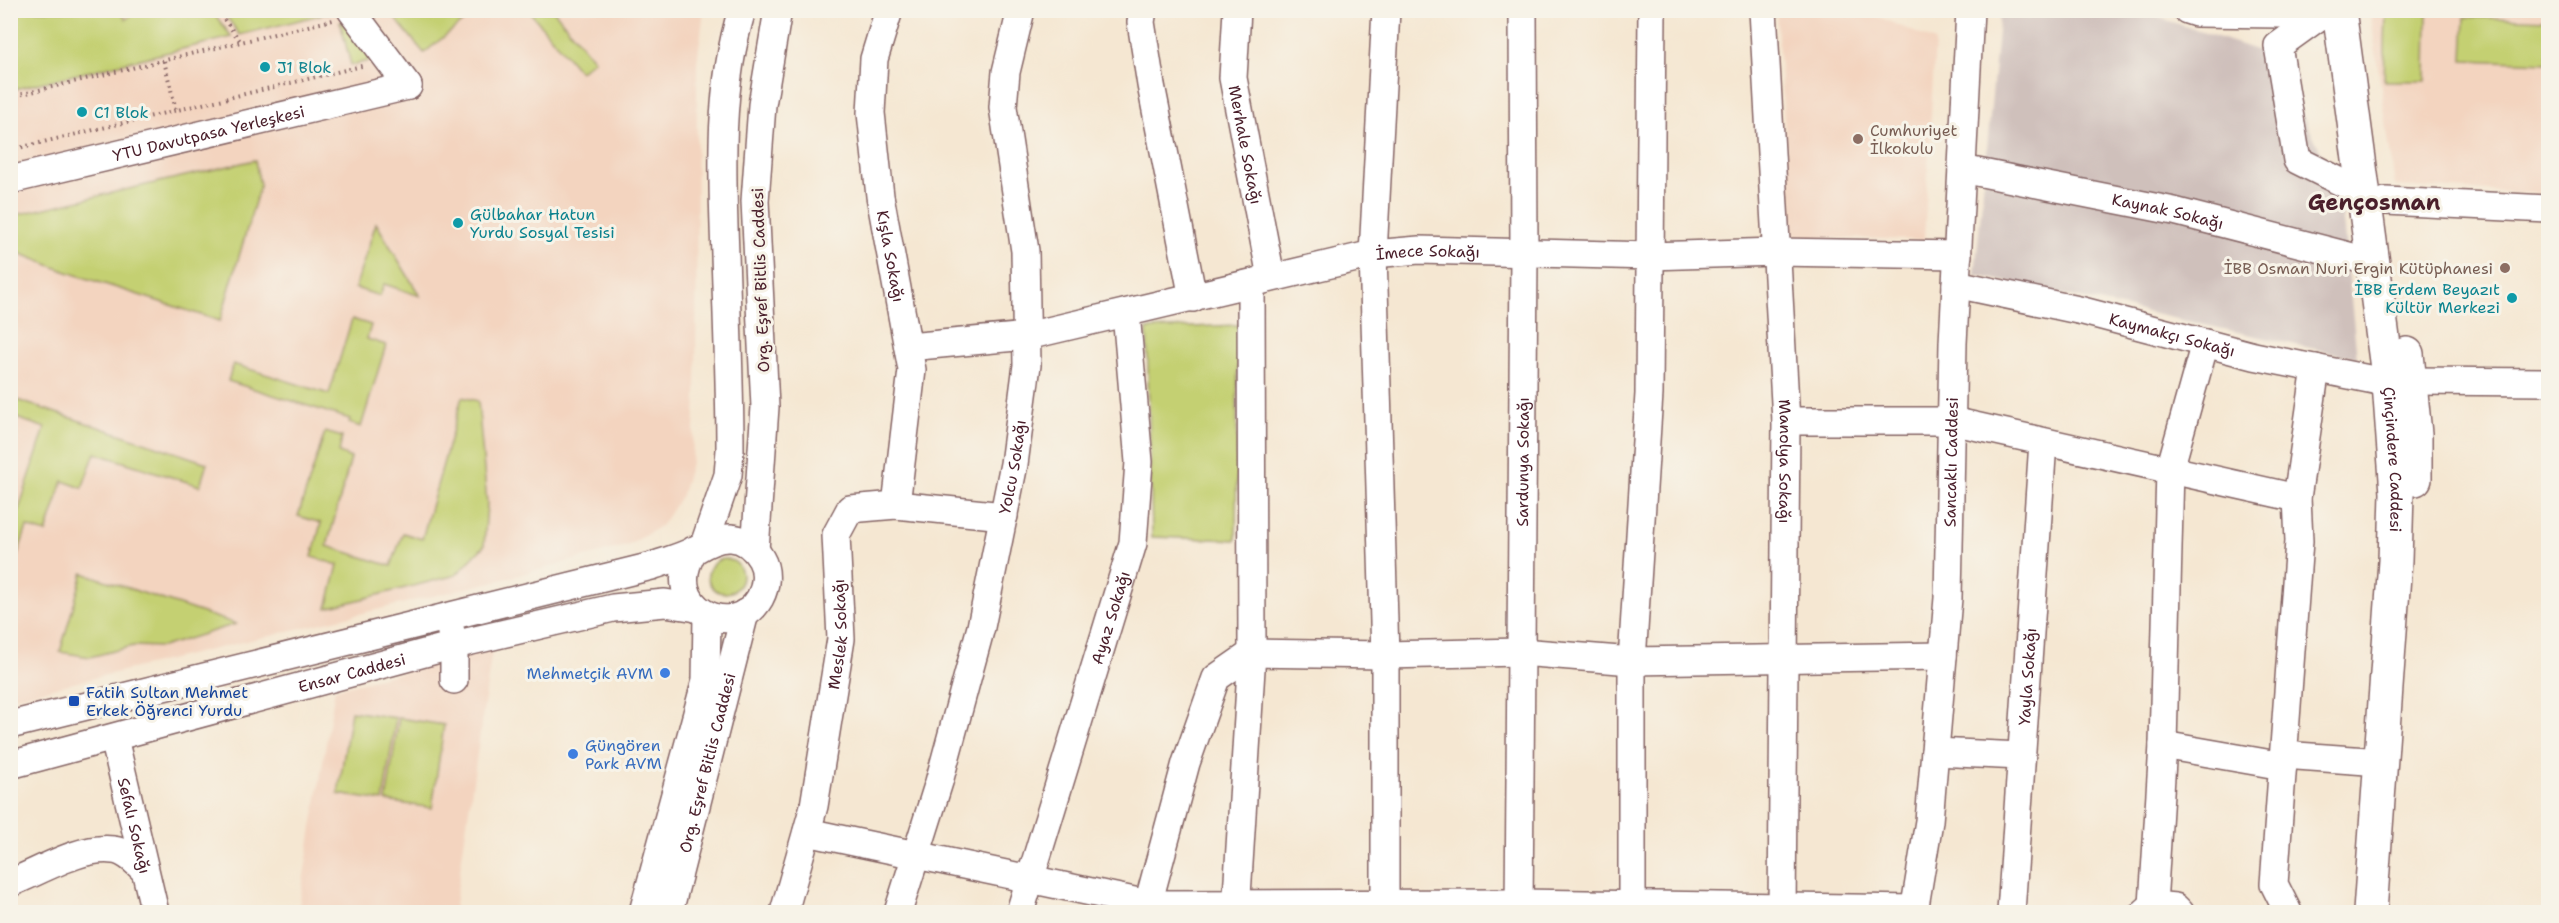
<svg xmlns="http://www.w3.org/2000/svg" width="2559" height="923" viewBox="0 0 2559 923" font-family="'Shantell Sans',sans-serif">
	<rect width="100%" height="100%" fill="#f7f3e8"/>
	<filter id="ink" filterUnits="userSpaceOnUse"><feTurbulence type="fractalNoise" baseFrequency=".0167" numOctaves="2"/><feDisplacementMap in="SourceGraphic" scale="12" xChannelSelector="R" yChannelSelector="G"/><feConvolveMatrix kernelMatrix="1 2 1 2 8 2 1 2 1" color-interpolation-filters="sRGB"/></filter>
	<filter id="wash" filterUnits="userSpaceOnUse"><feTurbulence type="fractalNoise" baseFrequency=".008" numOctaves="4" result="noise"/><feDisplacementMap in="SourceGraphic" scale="24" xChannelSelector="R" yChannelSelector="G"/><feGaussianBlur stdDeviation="1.35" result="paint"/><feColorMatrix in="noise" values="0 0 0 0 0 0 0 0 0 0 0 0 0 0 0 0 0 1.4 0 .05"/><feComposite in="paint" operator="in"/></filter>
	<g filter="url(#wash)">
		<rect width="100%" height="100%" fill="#f5e7d2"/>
		<g fill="#f3d4bf">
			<polygon points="10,11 704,11 697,62 696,398 692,459 682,494 662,525 629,545 504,579 11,698"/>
			<polygon points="1776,11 1865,11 1935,41 1924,240 1793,237"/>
			<polygon points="2370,11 2548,11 2548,194 2395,186"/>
			<polygon points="492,650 454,912 298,912 335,689"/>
		</g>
		<polygon fill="#cfc0bb" points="2000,11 2139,11 2274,56 2340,191 2357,358 1975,275"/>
		<g fill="#c4d072" stroke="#87784e" stroke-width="1.5">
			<polygon points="11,10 119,11 126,19 137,11 212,11 232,37 11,90 11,47 18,45"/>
			<polygon points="336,11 240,35 222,11 336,10"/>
			<polygon points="389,11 476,11 424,53"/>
			<polygon points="529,11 554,11 594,60 580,72"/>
			<polygon points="2386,11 2427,11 2426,81 2384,81"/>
			<polygon points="2465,17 2548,20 2548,63 2463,60"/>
			<polygon points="340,22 344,22 373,60 351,65"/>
			<polygon points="255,160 260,185 220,321 67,272 11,250 11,216"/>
			<polygon points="376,223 420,296 384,284 380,296 355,288"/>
			<polygon points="352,319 371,325 367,339 386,345 361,427 349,423 350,419 228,381 233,364 329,394"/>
			<polygon points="1238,325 1236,540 1152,537 1147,329"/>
			<polygon points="462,397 478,401 487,504 484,546 456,575 327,608 338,565 312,557 321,523 298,516 325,432 342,437 339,453 351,458 327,546 391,566 403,533 422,539"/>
			<polygon points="11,398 207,463 200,486 95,453 82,488 63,481 46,533 27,527 11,574 11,534 45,428 11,416"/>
			<circle cx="725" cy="576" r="17"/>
			<polygon points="83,573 236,624 162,647 133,646 90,657 60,652"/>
			<polygon points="351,711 396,718 383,801 338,794"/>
			<polygon points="399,718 444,725 432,808 386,801"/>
		</g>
	</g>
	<g filter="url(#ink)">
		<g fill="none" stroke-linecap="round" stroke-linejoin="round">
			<defs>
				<g id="minor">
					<polyline points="351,10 408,86"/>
					<path id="s1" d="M 889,10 L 874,59 L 871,113 L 880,196 L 912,370 L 896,505"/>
					<polyline points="1143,10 1141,22 1151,85 1193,298"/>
					<path id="s2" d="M 1237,10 L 1233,78 L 1271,277"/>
					<path id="s3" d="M 1763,10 L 1786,421 L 1782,912"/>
					<polyline points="2187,10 2196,13 2281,14 2292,10"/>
					<polyline points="2328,10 2278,46 2297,160 2363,193"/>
					<path id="s4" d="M 1962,169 L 2174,211 L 2372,262"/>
					<path id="s5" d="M 10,180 L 408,86"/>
					<polyline points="2386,201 2548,209"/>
					<path id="s6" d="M 1956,284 L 2083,311 L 2254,356 L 2389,383"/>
					<path id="s7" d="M 908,347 L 1027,336 L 1373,254 L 1419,250 L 1650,256 L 1776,252 L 1958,255"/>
					<polyline points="2411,381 2548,382"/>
					<polyline points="1786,421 1952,421 2297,498"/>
					<path d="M 705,542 L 728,475 L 730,450 C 730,385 727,319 725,254 C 722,174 718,88 742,10"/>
					<polyline points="755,550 765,407 755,201 762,105 778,10"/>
					<polyline points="450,628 454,645 454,680"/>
					<path d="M 10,725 L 652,566 C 666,561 682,557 695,550 C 719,535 744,530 761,559 C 768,571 766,587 760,598 C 734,644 658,607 694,550"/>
					<path id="s8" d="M 114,738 L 155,912"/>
					<polyline points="2163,745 2283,766"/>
					<polyline points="1935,752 2021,756"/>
					<polyline points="2283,755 2381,762"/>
					<path id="s9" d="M 10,765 L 454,645 L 613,608 L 665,603 L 697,608"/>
					<polyline points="807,832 1148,904 1519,903 1915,909"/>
					<path d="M 10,883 C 41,871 80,846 113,850 C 126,851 136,862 144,870"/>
					<polyline points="1148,904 1186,763 1216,678 1252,653 1385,655 1521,652 1632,661 1943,656"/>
					<polyline points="2153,905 2163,745 2170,469 2205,343"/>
					<polyline points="643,912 706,680 707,615"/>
					<path id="s10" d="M 669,912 L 745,613"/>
					<path id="s11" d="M 784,912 L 814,806 L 841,639 L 836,535 L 850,509 L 896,505 L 1004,516"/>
					<path id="s12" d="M 898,912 L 939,782 L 981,627 L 1014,464 L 1027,365 L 1025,251 L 1003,107 L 1006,72 L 1021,10"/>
					<path id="s13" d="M 1020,912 L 1133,543 L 1139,462 L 1126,313"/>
					<polyline points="1236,912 1252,653 1251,284"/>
					<polyline points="1385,912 1385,655 1373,254 1386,10"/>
					<path id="s14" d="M 1519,912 L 1524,255 L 1523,10"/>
					<polyline points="1632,912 1632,661 1649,394 1652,10"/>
					<path id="s15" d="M 1914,912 L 1929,821 L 1948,598 L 1953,343 L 1970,10"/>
					<path id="s16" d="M 2011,912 L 2043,442"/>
					<polyline points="2145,912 2153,905 2175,907 2180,912"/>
					<polyline points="2288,912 2274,884 2299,541 2297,498 2316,368"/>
				</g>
				<g id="major">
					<path id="s17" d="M 2339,10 L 2389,383 L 2397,493 L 2395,561 L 2370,912"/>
					<polyline points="2407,354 2415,434 2415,479"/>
				</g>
			</defs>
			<use href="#minor" stroke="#866565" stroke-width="30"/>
			<use href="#major" stroke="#866565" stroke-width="36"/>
			<g stroke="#866565" stroke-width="4" stroke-dasharray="1.5 4.5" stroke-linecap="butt">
				<polyline points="217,10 241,42"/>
				<polyline points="164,61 176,110"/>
				<polyline points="10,97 333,20"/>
				<polyline points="10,150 366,65"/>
			</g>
			<use href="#minor" stroke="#fff" stroke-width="27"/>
			<use href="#major" stroke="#fff" stroke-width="33"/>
		</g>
	</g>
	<g fill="#0f9aa8" stroke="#f7f3e8" stroke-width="2">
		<circle cx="265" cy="67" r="6"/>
		<circle cx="82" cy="112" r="6"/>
		<circle cx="458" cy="223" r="6"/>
		<circle cx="2512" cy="298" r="6"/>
	</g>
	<g fill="#8d6e63" stroke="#f7f3e8" stroke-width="2">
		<circle cx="1858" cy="139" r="6"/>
		<circle cx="2505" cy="268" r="6"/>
	</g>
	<g fill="#3f7fe0" stroke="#f7f3e8" stroke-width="2">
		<circle cx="665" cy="673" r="6"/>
		<circle cx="573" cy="754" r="6"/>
	</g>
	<rect fill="#1a4fb4" stroke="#f7f3e8" stroke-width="2" x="68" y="695" width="12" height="12" rx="3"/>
	<g text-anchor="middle" stroke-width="6" stroke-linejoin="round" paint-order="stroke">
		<g font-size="16" fill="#0d838f" stroke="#f7f3e8" text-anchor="start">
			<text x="277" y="73">J1 Blok</text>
			<text x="94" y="118">C1 Blok</text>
			<text x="470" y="220">Gülbahar Hatun<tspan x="470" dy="18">Yurdu Sosyal Tesisi</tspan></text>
			<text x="2500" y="295" text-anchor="end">İBB Erdem Beyazıt<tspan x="2500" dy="18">Kültür Merkezi</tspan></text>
		</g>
		<g font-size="16" fill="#785e54" stroke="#f7f3e8" text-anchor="start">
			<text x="1870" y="136">Cumhuriyet<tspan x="1870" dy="18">İlkokulu</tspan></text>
			<text x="2493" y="274" text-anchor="end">İBB Osman Nuri Ergin Kütüphanesi</text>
		</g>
		<g font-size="16" fill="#4a1f2b" stroke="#f7f3e8">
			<text dy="6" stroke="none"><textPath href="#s5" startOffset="204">YTU Davutpasa Yerleşkesi</textPath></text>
			<text dy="6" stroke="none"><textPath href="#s2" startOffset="136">Merhale Sokağı</textPath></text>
			<text dy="6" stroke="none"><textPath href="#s4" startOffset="210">Kaynak Sokağı</textPath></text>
			<text dy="6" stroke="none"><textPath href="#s7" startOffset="530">İmece Sokağı</textPath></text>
			<text dy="6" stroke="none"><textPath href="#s1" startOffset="250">Kışla Sokağı</textPath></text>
			<text transform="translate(760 280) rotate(-92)" y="6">Org. Eşref Bitlis Caddesi</text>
			<text dy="6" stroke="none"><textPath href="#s6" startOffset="222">Kaymakçı Sokağı</textPath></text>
			<text dy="6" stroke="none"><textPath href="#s17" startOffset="453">Çinçindere Caddesi</textPath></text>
			<text dy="6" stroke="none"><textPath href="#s3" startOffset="452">Manolya Sokağı</textPath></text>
			<text dy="6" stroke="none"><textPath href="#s14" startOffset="450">Sardunya Sokağı</textPath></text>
			<text dy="6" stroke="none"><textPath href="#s15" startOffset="452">Sancaklı Caddesi</textPath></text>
			<text dy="6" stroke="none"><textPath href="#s12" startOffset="460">Yolcu Sokağı</textPath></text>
			<text dy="6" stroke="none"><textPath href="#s13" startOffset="308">Ayaz Sokağı</textPath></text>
			<text dy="6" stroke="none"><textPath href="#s11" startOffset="284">Meslek Sokağı</textPath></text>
			<text dy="6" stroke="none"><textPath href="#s9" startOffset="354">Ensar Caddesi</textPath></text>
			<text dy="6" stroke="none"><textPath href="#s16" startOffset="236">Yayla Sokağı</textPath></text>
			<text dy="6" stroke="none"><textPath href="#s10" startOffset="154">Org. Eşref Bitlis Caddesi</textPath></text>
			<text dy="6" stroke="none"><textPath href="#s8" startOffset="90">Sefalı Sokağı</textPath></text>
		</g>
		<g font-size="16" fill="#366cbe" stroke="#f7f3e8" text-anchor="end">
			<text x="653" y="679">Mehmetçik AVM</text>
			<text x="585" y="751" text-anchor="start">Güngören<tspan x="585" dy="18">Park AVM</tspan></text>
		</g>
		<g font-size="16" fill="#164399" stroke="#f7f3e8" text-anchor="start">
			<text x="86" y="698">Fatih Sultan Mehmet<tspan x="86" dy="18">Erkek Öğrenci Yurdu</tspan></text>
		</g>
		<g font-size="22" font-weight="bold" fill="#4a1f2b" stroke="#f7f3e8">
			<text x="2374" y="210">Gençosman</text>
		</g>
	</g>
	<rect width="2559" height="923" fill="none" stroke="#f7f3e8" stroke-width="36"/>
</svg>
